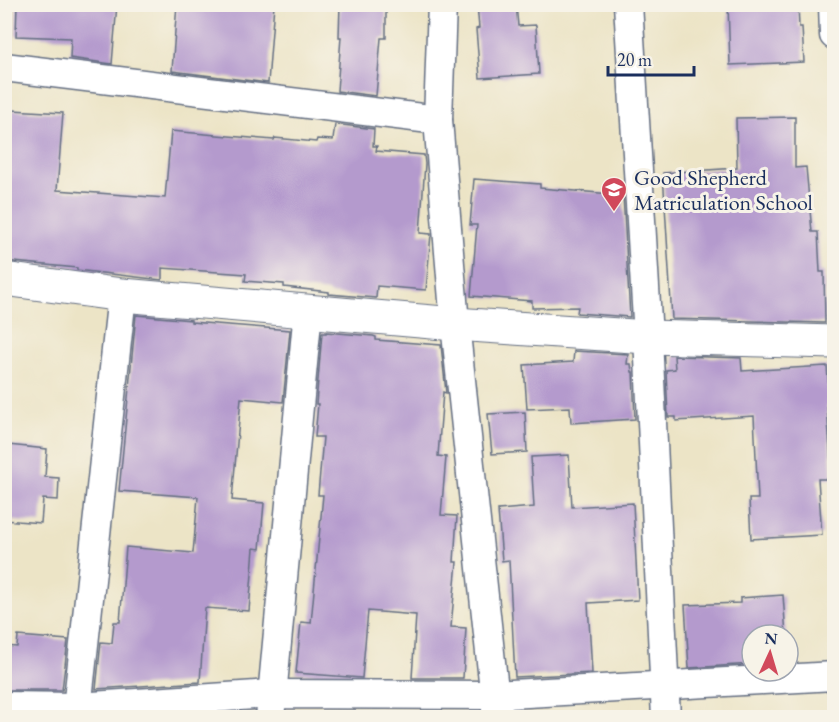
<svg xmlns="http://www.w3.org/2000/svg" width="839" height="722" viewBox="0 0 839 722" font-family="'EB Garamond',serif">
	<rect width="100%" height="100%" fill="#f7f3e8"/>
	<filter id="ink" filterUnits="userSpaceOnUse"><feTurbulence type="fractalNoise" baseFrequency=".0167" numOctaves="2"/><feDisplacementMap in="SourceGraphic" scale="12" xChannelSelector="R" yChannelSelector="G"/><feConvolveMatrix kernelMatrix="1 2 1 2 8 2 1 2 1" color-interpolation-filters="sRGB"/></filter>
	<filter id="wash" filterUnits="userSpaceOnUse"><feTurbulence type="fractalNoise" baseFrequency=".008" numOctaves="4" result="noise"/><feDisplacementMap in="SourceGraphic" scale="24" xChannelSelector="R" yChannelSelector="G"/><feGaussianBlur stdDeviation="1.35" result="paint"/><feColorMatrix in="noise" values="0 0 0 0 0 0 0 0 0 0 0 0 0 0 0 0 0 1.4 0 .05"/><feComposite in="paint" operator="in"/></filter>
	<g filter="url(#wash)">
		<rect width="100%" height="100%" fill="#ece4c6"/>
		<g id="blocks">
			<g fill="#b49acd">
				<polygon points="17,4 117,4 112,64 70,58 71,38 16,36"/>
				<polygon points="177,4 274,4 268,83 172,71"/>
				<polygon points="340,4 386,4 386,38 381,38 376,96 337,91 341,37 339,37"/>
				<polygon points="477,4 516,4 518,26 536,25 539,74 480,78 476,29 479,28"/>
				<polygon points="728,4 798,4 799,27 802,27 804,62 730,65"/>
				<polygon points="12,110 63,113 57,190 165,198 171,131 274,140 275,138 316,142 317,139 333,140 335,124 374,129 373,146 377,146 376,151 424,155 425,164 420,233 431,234 426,290 377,286 376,298 329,294 329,292 284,287 284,284 245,281 246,274 162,268 162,280 77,270 77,268 4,261 4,196 6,196"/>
				<polygon points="795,117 795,168 806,167 812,232 818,232 820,272 824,272 825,323 672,319 663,173 737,168 736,118"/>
				<polygon points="474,179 540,184 540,188 623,195 630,317 577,313 578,307 532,308 532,301 471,296 477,225 470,225"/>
				<polygon points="136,315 191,320 191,322 290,330 283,402 241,398 232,500 264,503 260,549 254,548 249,611 205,608 200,682 96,689 101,642 112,643 114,622 120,622 126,547 193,553 198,497 119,491"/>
				<polygon points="326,332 373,336 376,337 376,340 441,345 446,393 443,392 438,456 446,457 441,515 457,516 454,562 457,562 451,627 466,628 463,678 412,678 416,615 368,611 362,678 296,673 301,622 311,623 323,495 318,495 323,437 315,437 318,404 316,404 322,333 326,333"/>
				<polygon points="574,351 628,354 627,364 631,364 632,372 633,372 635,419 571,423 570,407 527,409 524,365 573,362"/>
				<polygon points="674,356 741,358 742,371 827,366 830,406 827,406 832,479 818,479 822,535 751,539 749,499 758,499 754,416 676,421 676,417 668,417 666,370 675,369"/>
				<polygon points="525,412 527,452 492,454 488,414"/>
				<polygon points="8,445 47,449 45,477 59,478 58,500 43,499 41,523 4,520 4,484"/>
				<polygon points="569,455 572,507 633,503 638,600 588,603 592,673 515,677 509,560 502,561 498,510 534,507 531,457"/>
				<polygon points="783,595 786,635 752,635 752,664 689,668 685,605 740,603 740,598"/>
				<polygon points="18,636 68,640 62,690 4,690 4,646 17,647"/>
			</g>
		</g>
	</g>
	<g filter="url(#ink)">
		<use href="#blocks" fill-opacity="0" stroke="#646e82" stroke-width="1.5"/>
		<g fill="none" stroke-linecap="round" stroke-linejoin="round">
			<defs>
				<g id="minor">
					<polyline points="442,4 438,120 455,324 497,718"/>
					<polyline points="628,4 648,337 666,718"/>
					<polyline points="833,4 834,35"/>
					<polyline points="4,67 438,120"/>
					<polyline points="4,706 77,707 271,694 493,695 834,676"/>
					<polyline points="76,718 122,295"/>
					<polyline points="270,718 308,310"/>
				</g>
				<polyline id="tertiary" points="4,279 122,295 455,324 648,337 834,342"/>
			</defs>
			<use href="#minor" stroke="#646e82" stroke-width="31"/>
			<use href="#tertiary" stroke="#646e82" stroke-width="35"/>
			<use href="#minor" stroke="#fff" stroke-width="28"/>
			<use href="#tertiary" stroke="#fff" stroke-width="33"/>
		</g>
	</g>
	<defs>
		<symbol id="school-pin" viewBox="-11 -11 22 30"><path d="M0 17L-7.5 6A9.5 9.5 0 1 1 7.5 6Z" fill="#d1495b" stroke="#f7f3e8"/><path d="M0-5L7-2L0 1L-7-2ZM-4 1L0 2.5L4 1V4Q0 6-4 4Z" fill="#fff"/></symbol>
	</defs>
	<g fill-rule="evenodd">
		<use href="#school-pin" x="599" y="175" width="30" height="40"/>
	</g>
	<g text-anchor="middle" stroke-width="6" stroke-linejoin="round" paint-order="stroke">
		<g font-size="22" fill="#1b2f5e" stroke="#f7f3e8" text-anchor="start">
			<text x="634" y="185">Good Shepherd<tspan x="634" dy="25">Matriculation School</tspan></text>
		</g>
	</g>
	<rect width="839" height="722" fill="none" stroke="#f7f3e8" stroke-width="24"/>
	<g transform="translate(770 653) rotate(4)"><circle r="28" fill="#f7f3e8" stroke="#9fa5b1" stroke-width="1.5"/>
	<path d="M0-4.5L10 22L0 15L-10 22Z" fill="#d1495b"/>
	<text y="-9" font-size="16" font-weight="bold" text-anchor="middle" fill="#1b2f5e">N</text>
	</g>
	<path d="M608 66v9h86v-9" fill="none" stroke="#1b2f5e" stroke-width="3"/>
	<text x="617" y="66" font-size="18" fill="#1b2f5e" stroke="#f7f3e8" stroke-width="4.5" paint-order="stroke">20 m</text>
</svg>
